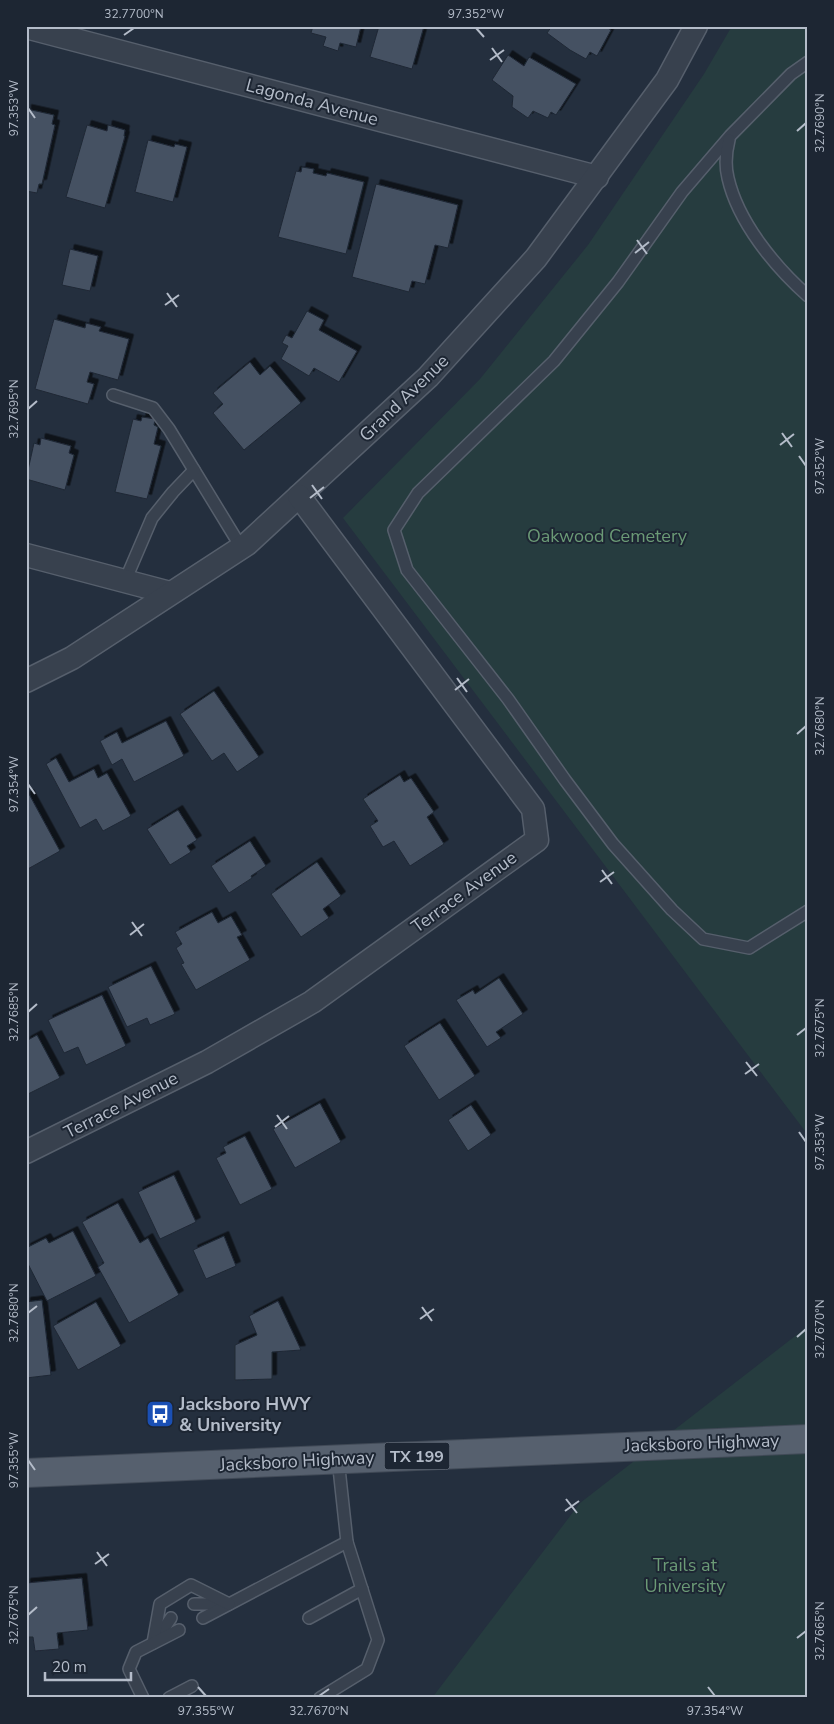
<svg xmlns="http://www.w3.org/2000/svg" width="834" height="1724" viewBox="0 0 834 1724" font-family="'Nunito Sans',sans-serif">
	<defs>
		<filter id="shadow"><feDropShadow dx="4.5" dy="-4.5" stdDeviation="0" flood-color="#0009"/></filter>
	</defs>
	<rect width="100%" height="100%" fill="#242f3e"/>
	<g fill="#263c3f">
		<polygon points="732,26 808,26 808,1135 343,518 480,379 588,245 704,74"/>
		<polygon points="808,1326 808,1698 432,1698 580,1503"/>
	</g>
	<g fill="#455162" stroke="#1f2835" filter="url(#shadow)">
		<polygon points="313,26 361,26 356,47 340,43 338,51 323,46 326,37 311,33"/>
		<polygon points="379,26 424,26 412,69 370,57"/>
		<polygon points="552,26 605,26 611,30 597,56 590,52 586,59 570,50 547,33"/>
		<polygon points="508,55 524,66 529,57 576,84 556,115 551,112 548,118 533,111 528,118 512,107 513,96 492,80"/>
		<polygon points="27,109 54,115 52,124 55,125 42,184 39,184 37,193 26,191"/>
		<polygon points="87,125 107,131 108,125 125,130 124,136 125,136 105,208 66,197"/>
		<polygon points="148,140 174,147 175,144 187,147 173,202 135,192"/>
		<polygon points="302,167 314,169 313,173 326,176 327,173 364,182 346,254 278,237 296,171 301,172"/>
		<polygon points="376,184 458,205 448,248 435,245 425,284 412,281 409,292 352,277"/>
		<polygon points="70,249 98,256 90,291 62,285"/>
		<polygon points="307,311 324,320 319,330 357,351 339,382 314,368 309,376 281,359 288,346 282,343 286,335 292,338"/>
		<polygon points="54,319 85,328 86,323 101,327 99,331 129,339 118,380 90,372 87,382 94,384 88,404 35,389"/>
		<polygon points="250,362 260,375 270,366 301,403 244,450 213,413 223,404 213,393"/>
		<polygon points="142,417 155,419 154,425 158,427 154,444 161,446 147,499 115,492 133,419 141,421"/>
		<polygon points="41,438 71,446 69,453 74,455 65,490 26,479 34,443 40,445"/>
		<polygon points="214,691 259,757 237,772 224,753 212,761 180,714"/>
		<polygon points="166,721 184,756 134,782 122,759 112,765 100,741 117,732 122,743"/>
		<polygon points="56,758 69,782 94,769 98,778 107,773 131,816 103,831 96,819 80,828 46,764"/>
		<polygon points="400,775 404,782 411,778 434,812 427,817 444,844 410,866 394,841 383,847 370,826 378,821 363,799"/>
		<polygon points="29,794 60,851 26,870 26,796"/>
		<polygon points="178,810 197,840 187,846 191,852 170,865 147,829"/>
		<polygon points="250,841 266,866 251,876 252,878 229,893 211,866"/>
		<polygon points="317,862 341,896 323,909 329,918 301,937 271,894"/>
		<polygon points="212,912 218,923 231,916 242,935 237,937 250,960 196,990 181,964 184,963 176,948 182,944 175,932"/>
		<polygon points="151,966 175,1014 150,1025 147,1018 127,1027 108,987"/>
		<polygon points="499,978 523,1014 496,1032 501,1038 487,1047 456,1000 473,990 475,994"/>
		<polygon points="102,995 126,1046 86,1065 78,1047 64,1053 48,1020"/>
		<polygon points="440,1023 475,1076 439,1100 404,1046"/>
		<polygon points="37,1035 60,1078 26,1095 26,1041"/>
		<polygon points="320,1103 341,1142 295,1168 273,1129"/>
		<polygon points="471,1105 491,1135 468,1151 448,1120"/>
		<polygon points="245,1136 272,1189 240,1205 216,1158 226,1153 223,1147"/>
		<polygon points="174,1175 196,1222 160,1239 138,1192"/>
		<polygon points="118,1203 140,1243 148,1238 179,1295 129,1323 98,1267 104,1263 82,1222"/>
		<polygon points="73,1231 96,1276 47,1301 26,1260 26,1248 46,1238 49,1243"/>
		<polygon points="224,1236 236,1266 206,1279 193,1250"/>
		<polygon points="42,1300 51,1375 26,1378 26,1302"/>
		<polygon points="278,1301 301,1350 272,1352 272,1379 235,1380 235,1345 257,1335 249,1316"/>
		<polygon points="96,1302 121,1346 78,1370 53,1326"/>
		<polygon points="82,1578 88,1630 57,1633 59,1649 35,1651 33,1637 28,1637 26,1583"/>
	</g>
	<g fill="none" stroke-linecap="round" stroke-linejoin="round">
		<defs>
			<g id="lane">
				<polyline points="808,62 791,74 730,136 682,192 618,282 554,361 418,493 394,530 407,570 508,699 565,780 613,844 672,910 703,939 749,948 808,911"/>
				<path d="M 729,140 C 726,152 725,166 728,178 C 738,222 775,267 808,296"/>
				<polyline points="113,395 153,408 169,429 241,547"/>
				<polyline points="125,581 152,518 173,492 194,470"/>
				<polyline points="194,1604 225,1604"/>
				<polyline points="203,1618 347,1542"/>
				<polyline points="309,1618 362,1589"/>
				<polyline points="156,1640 171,1618"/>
				<polyline points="153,1643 160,1604 191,1585 229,1604"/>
				<polyline points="143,1698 129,1669 136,1652 179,1630"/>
				<polyline points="169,1698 192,1686"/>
				<polyline points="320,1698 367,1669 378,1640 347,1542 338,1459"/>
			</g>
			<g id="street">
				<polyline points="26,27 597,177"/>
				<polyline points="26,555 170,593"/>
				<polyline points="26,681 72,658 247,544 428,377 536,258 667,80 696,26"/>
				<polyline points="26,1152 207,1062 312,1002 537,840 533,809 299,496"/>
			</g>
			<polyline id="primary" points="26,1473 808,1439"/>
		</defs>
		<use href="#lane" stroke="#565f6c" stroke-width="14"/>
		<use href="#street" stroke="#565f6c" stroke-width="25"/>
		<use href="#primary" stroke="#414a57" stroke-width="30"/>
		<use href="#lane" stroke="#38414e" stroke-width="11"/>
		<use href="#street" stroke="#38414e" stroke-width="22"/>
		<use href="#primary" stroke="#56606e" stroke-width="28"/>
	</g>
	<path fill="none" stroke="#b4bcc9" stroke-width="2" d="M 476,28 L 484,37M 124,35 L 134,28M 492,48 L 502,62M 490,60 L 504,50M 28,108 L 35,118M 797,131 L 806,123M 637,240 L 647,254M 635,253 L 649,242M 167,293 L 177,307M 165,305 L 179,295M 28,409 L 37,401M 782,433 L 792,447M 780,445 L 794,434M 799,456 L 806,466M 312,485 L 322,499M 310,498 L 324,487M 457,678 L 467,692M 455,690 L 469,679M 797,734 L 806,726M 28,784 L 35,794M 602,870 L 612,884M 600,882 L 614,872M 132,922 L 142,936M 130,935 L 144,924M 28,1012 L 37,1004M 797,1035 L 806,1028M 746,1062 L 757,1076M 745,1074 L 759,1064M 277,1115 L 287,1129M 275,1127 L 289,1116M 799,1132 L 806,1142M 422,1307 L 432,1321M 28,1313 L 37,1306M 420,1319 L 434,1309M 797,1337 L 806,1329M 28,1460 L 35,1470M 566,1499 L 577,1513M 565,1511 L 579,1501M 97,1552 L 107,1566M 95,1564 L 109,1554M 28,1615 L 37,1607M 797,1638 L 806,1631M 198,1687 L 206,1696M 708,1687 L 715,1696M 319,1696 L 329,1689"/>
	<defs>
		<symbol id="bus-square" viewBox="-11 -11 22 22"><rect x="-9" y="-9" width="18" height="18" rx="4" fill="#1a4fb4" stroke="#1d2633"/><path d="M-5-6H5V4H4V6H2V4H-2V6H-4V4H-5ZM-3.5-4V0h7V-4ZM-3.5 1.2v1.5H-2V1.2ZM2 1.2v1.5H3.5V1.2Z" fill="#fff"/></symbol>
	</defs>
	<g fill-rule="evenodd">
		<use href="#bus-square" x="144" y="1398" width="32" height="32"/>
	</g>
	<g text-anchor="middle" stroke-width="4" stroke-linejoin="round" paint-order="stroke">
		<rect fill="#1d2633" stroke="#878f9c" stroke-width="1" x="384.5" y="1442.5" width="65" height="27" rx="4"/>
		<g font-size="16" font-weight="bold" fill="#b4bcc9">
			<text x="417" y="1462">TX 199</text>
		</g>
		<g font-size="18" fill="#b4bcc9" stroke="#1d2633">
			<text transform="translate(312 102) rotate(15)" y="6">Lagonda Avenue</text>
			<text transform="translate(404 398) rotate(-44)" y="6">Grand Avenue</text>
			<text transform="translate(464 892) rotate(-36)" y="6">Terrace Avenue</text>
			<text transform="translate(121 1105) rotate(-27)" y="6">Terrace Avenue</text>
			<text transform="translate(702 1443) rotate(-2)" y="6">Jacksboro Highway</text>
			<text transform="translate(297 1461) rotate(-3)" y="6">Jacksboro Highway</text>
		</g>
		<g font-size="18" fill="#6b9a76" stroke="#1d2633">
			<text x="607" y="542">Oakwood Cemetery</text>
			<text x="685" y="1571">Trails at<tspan x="685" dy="21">University</tspan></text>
		</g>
		<g font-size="18" font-weight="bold" fill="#b4bcc9" stroke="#1d2633" text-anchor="start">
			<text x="179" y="1410">Jacksboro HWY<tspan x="179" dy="21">&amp; University</tspan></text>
		</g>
	</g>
	<rect width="834" height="1724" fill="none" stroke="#1d2633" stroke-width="55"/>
	<path d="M45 1672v8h86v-8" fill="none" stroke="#b4bcc9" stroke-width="2.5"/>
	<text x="52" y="1672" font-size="15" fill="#b4bcc9" stroke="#1d2633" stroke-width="4" paint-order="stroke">20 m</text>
	<rect x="28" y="28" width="778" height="1668" fill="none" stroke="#b4bcc9" stroke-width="2"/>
	<g font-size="12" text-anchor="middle" fill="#b4bcc9">
		<text x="134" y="18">32.7700°N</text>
		<text x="476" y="18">97.352°W</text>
		<text transform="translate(14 108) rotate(-90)" y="4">97.353°W</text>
		<text transform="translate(820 123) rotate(-90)" y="4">32.7690°N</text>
		<text transform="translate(14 409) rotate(-90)" y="4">32.7695°N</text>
		<text transform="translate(820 466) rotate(-90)" y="4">97.352°W</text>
		<text transform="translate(820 726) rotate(-90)" y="4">32.7680°N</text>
		<text transform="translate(14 784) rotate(-90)" y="4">97.354°W</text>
		<text transform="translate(14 1012) rotate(-90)" y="4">32.7685°N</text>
		<text transform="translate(820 1028) rotate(-90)" y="4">32.7675°N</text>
		<text transform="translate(820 1142) rotate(-90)" y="4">97.353°W</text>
		<text transform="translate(14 1313) rotate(-90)" y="4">32.7680°N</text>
		<text transform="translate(820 1329) rotate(-90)" y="4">32.7670°N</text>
		<text transform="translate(14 1460) rotate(-90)" y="4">97.355°W</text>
		<text transform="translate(14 1615) rotate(-90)" y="4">32.7675°N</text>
		<text transform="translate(820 1631) rotate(-90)" y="4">32.7665°N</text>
		<text x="206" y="1715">97.355°W</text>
		<text x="319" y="1715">32.7670°N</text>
		<text x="715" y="1715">97.354°W</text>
	</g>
</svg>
